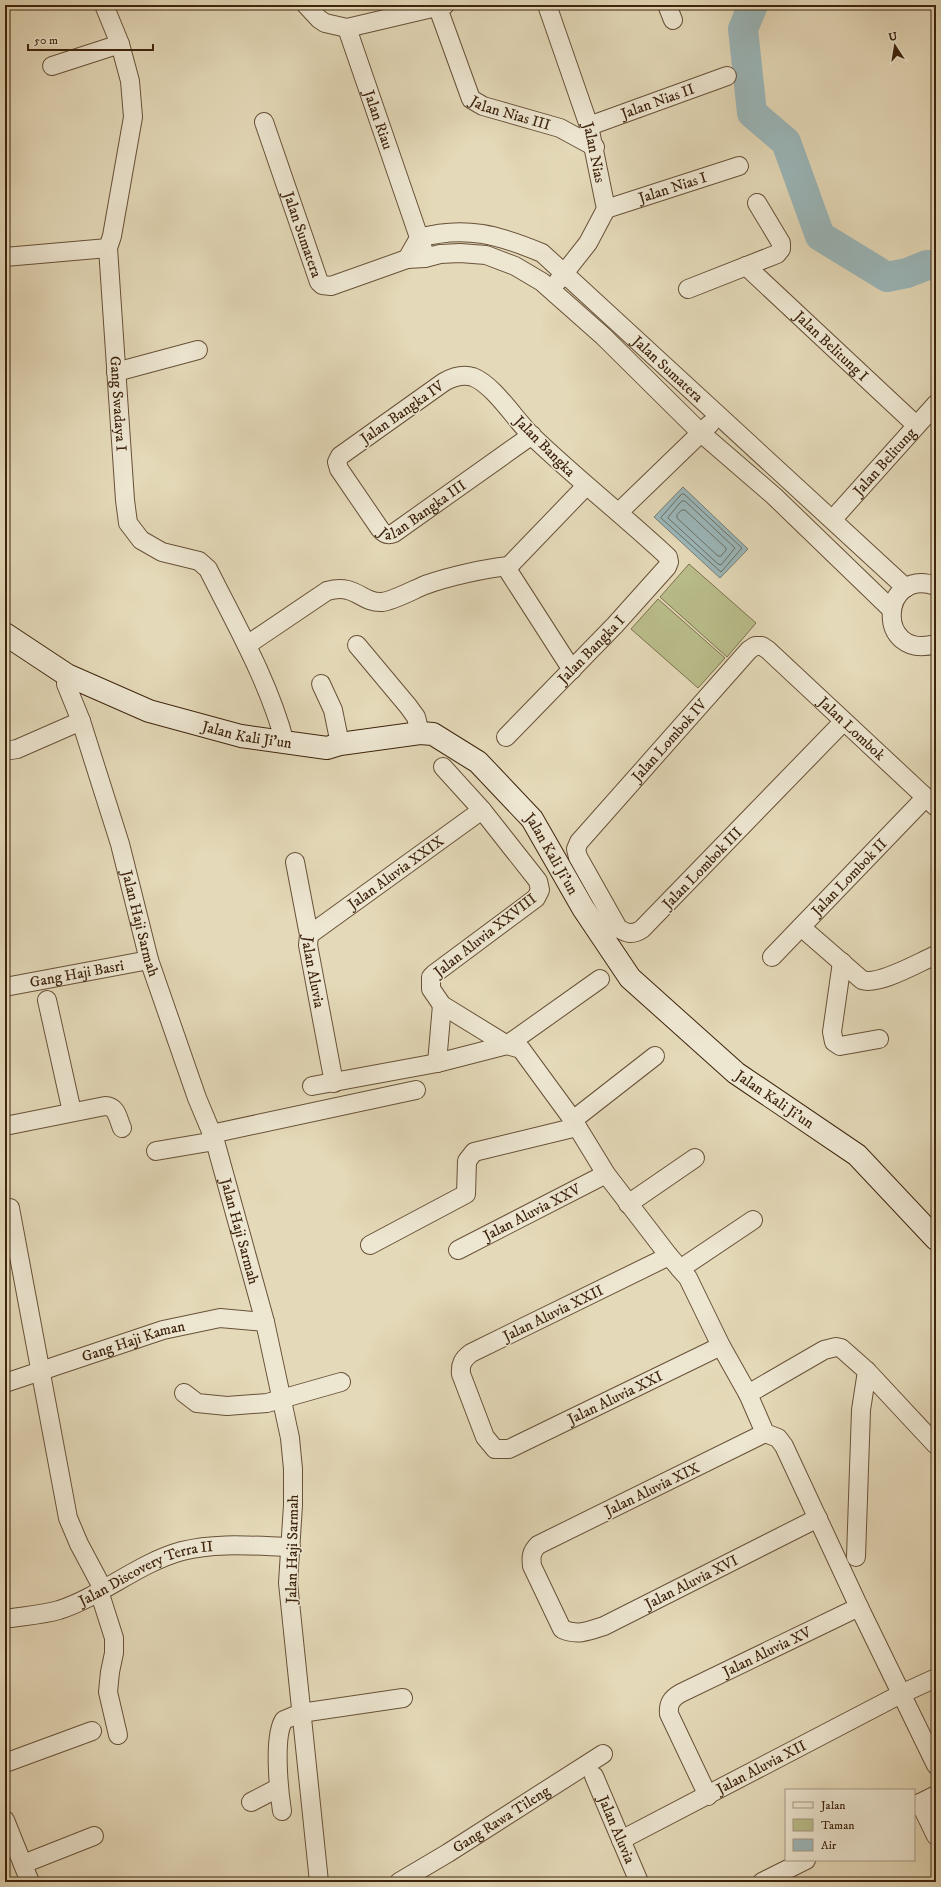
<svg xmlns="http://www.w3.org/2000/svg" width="941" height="1887" viewBox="0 0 941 1887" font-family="'IM FELL DW Pica',serif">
	<rect width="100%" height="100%" fill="#e4d9b8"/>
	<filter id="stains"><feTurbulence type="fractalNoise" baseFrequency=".005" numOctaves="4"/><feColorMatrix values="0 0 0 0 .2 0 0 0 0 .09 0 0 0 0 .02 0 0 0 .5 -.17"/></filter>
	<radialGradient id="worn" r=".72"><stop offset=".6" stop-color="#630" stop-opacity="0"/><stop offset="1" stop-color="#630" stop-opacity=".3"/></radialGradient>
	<g fill="#b9be8b" stroke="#7c714c">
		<polygon points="689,564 756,623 727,657 660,597"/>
		<polygon points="658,599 725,658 698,688 631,629"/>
	</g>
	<polygon fill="#9bb7ba" stroke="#767c75" points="683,487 748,549 720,578 654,517"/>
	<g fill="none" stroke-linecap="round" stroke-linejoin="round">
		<g stroke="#6c6e64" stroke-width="1">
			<polygon points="682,494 684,494 742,548 721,572 661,518"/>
			<polygon points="682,501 685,501 735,548 721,565 718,564 668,518"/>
			<polygon points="682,510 685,510 726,548 726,550 721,556 718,556 677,518 677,515"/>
		</g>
		<polyline stroke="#9bb7ba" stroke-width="30" points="753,5 743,29 752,113 786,142 820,236 887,277 907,273 927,265 936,266"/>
		<defs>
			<g id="street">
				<path id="s1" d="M 104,5 L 120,44 L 130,81 L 133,117 L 112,236 L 108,248 L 125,500 L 128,523 L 141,540 L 162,552 L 199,561 L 208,569 C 236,625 269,682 285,743"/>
				<polyline points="306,5 319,19 325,23 347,28 445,5"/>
				<path id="s2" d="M 547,5 L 589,126 L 606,209 L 588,243 L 558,281"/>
				<polyline points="667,5 673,20"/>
				<path id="s3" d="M 438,8 L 471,99 L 483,106 L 560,128 L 595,147"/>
				<path id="s4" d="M 347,28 L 423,249"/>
				<polyline points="52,66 120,44"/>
				<path id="s5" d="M 264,122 L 319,282 L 322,285 L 331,286 L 407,259 L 425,258 L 440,254 L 460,253 L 486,255 L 515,266 L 542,282 L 603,336 L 701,433 L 774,496 L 891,609"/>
				<path id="s6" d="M 589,126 L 727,76"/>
				<path id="s7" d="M 606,209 L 739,166"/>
				<polyline points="5,257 108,248"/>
				<path id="s8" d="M 407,259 L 419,238 C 465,225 499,235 542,253 L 906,588"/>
				<path id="s9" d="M 746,266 L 916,425"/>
				<polyline points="688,289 777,254 781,249 781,243 757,203"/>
				<polyline points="116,372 198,350"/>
				<polyline points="619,512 710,424"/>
				<path id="s10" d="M 833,519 L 936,404"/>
				<polyline points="509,566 509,572 572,670"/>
				<polyline points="509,566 586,486"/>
				<path d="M 936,586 C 880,566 874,661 936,644"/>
				<path d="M 247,645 L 327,591 C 357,583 360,603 382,602 C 393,601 415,589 425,585 C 447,577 486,568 509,566"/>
				<polyline points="357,645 408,706 416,717 420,733"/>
				<path id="s11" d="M 67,675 L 66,684 L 81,721 L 120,844 L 149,960 L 197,1098 L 215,1141 L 265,1322 L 290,1438 L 293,1469 L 293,1505 L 288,1583 L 319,1882"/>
				<polyline points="321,684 333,710 340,744"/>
				<path id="s12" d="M 844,721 L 642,929 C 633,935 627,934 618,928 L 578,857 L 576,849 L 579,842 L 749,650 L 755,646 L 762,646 L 768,650 L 936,807"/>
				<path id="s13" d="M 506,737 L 615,625 L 667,567 L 669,562 L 668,557 C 624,516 577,479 533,437 C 516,421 494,385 473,377 C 463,374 453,377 444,382 L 340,456 L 337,462 L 339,469 L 380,529 C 384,534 387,536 394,533 L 532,435"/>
				<polyline points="5,751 17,749 81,721"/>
				<polyline points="443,767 482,810 538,881 540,890 536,898 434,974 431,977 431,989 442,1005 507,1045 521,1049 573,1120 606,1174 669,1256 688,1278 721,1346 748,1394 765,1433 778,1438 784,1446 859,1607 936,1765"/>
				<path id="s14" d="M 295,862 L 309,935 L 308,945 L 334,1083"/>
				<path d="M 801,927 L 862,980 C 879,986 919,962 936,955"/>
				<path id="s15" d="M 309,935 L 482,810"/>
				<path id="s16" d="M 772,957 L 926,797"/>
				<polyline points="842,962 832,1032 834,1042 840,1046 879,1039"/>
				<path id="s17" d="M 5,987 L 149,960"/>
				<polyline points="47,1000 72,1112"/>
				<polyline points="437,1063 442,1005"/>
				<polyline points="312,1086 437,1063 507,1045 600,979"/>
				<polyline points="573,1120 655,1056"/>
				<path d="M 5,1126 L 105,1106 C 117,1106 118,1119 122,1128"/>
				<polyline points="211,1134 416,1090"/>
				<polyline points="156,1151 215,1141"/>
				<polyline points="628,1204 695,1158"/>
				<polyline points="10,1208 68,1518 79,1544 103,1589"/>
				<polyline points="370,1245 466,1194 467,1161 474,1152 577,1127"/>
				<path id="s18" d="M 458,1250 L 606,1174"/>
				<path id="s19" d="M 669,1256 L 471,1353 C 463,1359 460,1364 461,1374 L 485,1437 L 495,1449 L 509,1449 L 721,1346"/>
				<polyline points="680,1269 753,1220"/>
				<path id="s20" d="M 5,1383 L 163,1330 L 220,1318 L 265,1322"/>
				<polyline points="184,1393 197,1403 227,1406 267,1403 341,1382"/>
				<polyline points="748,1394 824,1350 836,1347 841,1348 867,1371 936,1445"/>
				<path id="s21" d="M 765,1433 L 538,1545 C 531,1552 531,1557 532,1566 L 562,1629 C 577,1636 589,1631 604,1626 L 818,1518"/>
				<polyline points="856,1557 861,1410 867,1371"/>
				<polyline points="99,1591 114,1638 114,1653 110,1672 108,1692 118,1735"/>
				<path id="s22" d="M 5,1619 C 22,1616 42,1615 59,1610 C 102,1596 138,1563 182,1551 C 217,1542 255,1546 291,1547"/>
				<polyline points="5,1763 92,1731"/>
				<path id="s23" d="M 594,1776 L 639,1882"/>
				<path id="s24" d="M 708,1796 L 669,1714 C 668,1703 672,1698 681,1693 L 859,1607"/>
				<polyline points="251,1802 278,1788"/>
				<polyline points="920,1803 936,1836"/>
				<polyline points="914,1806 936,1795"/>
				<path d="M 282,1811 C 279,1792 273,1736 284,1720 L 301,1713 L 403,1698"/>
				<polyline points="5,1820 30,1882"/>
				<path id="s25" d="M 621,1840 L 901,1694 L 936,1678"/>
				<polyline points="23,1864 94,1836"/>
				<path id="s26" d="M 399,1882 L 448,1853 L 603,1754"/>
				<polyline points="762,1882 806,1860"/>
			</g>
			<g id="secondary">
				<path id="s27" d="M 5,634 L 67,675 L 149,711 L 241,736 L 327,748 L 340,744 L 420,733 L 433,734 L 478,762 L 532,819 L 583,908 L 630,978 L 736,1073 L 857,1155 L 936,1239"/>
			</g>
		</defs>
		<use href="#street" stroke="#685138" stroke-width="20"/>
		<use href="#secondary" stroke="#3e240d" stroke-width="24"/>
		<use href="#street" stroke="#ede6d1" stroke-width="18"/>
		<use href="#secondary" stroke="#ede6d1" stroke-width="22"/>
	</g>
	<g text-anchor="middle" stroke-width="3" stroke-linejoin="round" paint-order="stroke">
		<g font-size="15" fill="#3e240d" stroke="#ede6d1">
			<text dy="5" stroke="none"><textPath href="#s6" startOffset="73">Jalan Nias II</textPath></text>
			<text dy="5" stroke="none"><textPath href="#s3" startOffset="139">Jalan Nias III</textPath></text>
			<text dy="5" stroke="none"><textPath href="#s4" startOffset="97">Jalan Riau</textPath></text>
			<text dy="5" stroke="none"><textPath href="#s2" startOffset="155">Jalan Nias</textPath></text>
			<text dy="5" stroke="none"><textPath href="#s7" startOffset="70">Jalan Nias I</textPath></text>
			<text dy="5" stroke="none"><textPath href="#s5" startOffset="119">Jalan Sumatera</textPath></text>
			<text dy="5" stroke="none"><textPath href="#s9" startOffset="117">Jalan Belitung I</textPath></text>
			<text dy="5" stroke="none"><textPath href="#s8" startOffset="322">Jalan Sumatera</textPath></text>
			<text dy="5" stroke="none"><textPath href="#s1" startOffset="406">Gang Swadaya I</textPath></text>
			<text transform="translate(402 412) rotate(-35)" y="5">Jalan Bangka IV</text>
			<text transform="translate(545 446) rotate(45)" y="5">Jalan Bangka</text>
			<text dy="5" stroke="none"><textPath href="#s10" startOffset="77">Jalan Belitung</textPath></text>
			<text dy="5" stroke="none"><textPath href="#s13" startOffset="807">Jalan Bangka III</textPath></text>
			<text dy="5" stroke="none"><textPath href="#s13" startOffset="122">Jalan Bangka I</textPath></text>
			<text dy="5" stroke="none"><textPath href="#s12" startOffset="806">Jalan Lombok</textPath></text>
			<text dy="5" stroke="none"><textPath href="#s27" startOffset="265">Jalan Kali Ji'un</textPath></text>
			<text dy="5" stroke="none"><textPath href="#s12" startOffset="549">Jalan Lombok IV</textPath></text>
			<text dy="5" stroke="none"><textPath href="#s27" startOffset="625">Jalan Kali Ji'un</textPath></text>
			<text transform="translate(702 868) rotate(-46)" y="5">Jalan Lombok III</text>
			<text dy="5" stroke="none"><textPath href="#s15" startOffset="107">Jalan Aluvia XXIX</textPath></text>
			<text dy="5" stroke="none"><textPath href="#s16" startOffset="111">Jalan Lombok II</textPath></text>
			<text dy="5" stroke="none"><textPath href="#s11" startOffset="260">Jalan Haji Sarmah</textPath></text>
			<text transform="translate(485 935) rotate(-38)" y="5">Jalan Aluvia XXVIII</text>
			<text dy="5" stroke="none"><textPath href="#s14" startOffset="112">Jalan Aluvia</textPath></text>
			<text dy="5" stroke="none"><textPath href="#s17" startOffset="73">Gang Haji Basri</textPath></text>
			<text dy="5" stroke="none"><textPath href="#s27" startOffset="961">Jalan Kali Ji'un</textPath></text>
			<text dy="5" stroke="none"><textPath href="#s18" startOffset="83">Jalan Aluvia XXV</textPath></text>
			<text dy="5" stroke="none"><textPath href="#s11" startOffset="584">Jalan Haji Sarmah</textPath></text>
			<text transform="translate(553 1313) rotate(-26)" y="5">Jalan Aluvia XXII</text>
			<text dy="5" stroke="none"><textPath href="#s20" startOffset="135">Gang Haji Kaman</textPath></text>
			<text dy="5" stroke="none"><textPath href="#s19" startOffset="460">Jalan Aluvia XXI</textPath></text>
			<text transform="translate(652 1489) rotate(-26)" y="5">Jalan Aluvia XIX</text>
			<text transform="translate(292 1549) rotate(-89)" y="5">Jalan Haji Sarmah</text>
			<text dy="5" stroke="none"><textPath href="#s22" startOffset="150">Jalan Discovery Terra II</textPath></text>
			<text dy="5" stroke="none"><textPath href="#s21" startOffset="487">Jalan Aluvia XVI</textPath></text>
			<text dy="5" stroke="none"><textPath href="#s24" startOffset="212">Jalan Aluvia XV</textPath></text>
			<text dy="5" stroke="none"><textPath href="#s25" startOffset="158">Jalan Aluvia XII</textPath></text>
			<text dy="5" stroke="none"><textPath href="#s26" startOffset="120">Gang Rawa Tileng</textPath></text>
			<text dy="5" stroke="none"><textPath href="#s23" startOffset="58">Jalan Aluvia</textPath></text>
		</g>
	</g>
	<rect width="941" height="1887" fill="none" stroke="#e4d9b8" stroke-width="20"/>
	<rect x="6" y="6" width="929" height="1875" fill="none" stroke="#3e240d" stroke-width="2"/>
	<rect x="10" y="10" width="921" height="1867" fill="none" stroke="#3e240d"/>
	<rect x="785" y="1789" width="130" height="72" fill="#ede6d1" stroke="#a79883"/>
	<rect x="793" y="1802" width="20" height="6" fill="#ede6d1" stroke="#a79883"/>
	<text x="821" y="1809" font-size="12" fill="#3e240d">Jalan</text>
	<rect x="793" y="1819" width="20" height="12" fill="#b9be8b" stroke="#a79883"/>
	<text x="821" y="1829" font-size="12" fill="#3e240d">Taman</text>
	<rect x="793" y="1839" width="20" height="12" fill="#9bb7ba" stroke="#a79883"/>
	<text x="821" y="1849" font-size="12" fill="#3e240d">Air</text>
	<g transform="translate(895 46) rotate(348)" stroke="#ede6d1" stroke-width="3" paint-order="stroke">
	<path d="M0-3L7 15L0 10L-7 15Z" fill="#3e240d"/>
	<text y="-6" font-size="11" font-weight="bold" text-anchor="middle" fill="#3e240d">U</text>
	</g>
	<path d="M28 44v6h125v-6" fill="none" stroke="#3e240d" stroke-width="2"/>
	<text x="34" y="44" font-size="12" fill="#3e240d" stroke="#ede6d1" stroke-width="3" paint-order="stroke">50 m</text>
	<rect width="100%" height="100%" filter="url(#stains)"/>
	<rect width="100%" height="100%" fill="url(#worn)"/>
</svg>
